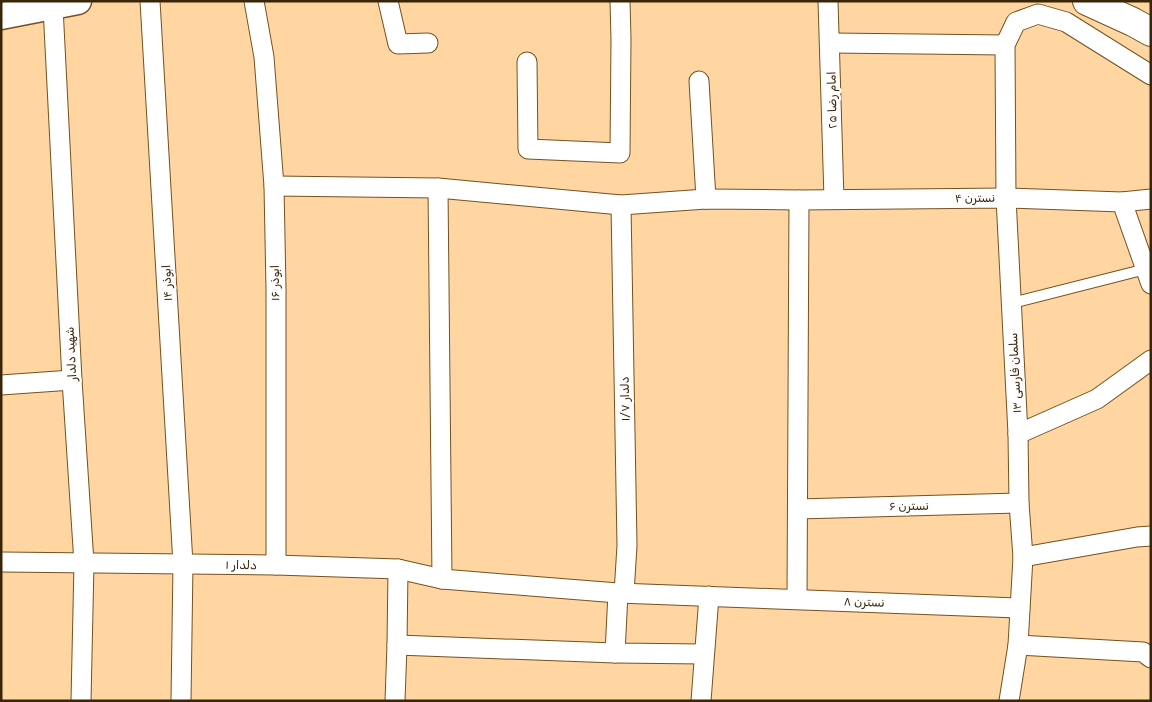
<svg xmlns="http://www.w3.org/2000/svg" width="1152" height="702" viewBox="0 0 1152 702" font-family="Rubik,Cairo,sans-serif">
	<rect width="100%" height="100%" fill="#ffd6a1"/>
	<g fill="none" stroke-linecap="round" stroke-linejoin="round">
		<defs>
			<polyline id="lane" points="1012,303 1146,269"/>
			<g id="street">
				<polyline points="150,1 183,564 181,701"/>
				<polyline points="254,1 264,57 274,186 276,289 276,565"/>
				<polyline points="388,1 398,44 428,43"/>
				<polyline points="828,1 834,199"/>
				<polyline points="53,7 72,380 84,563 81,701"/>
				<polyline points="831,43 1005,45"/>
				<polyline points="527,62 528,149 620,153 621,39 620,1"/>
				<polyline points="699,81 706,199"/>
				<polyline points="274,186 438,188 621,205 706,199 799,200 1006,198 1122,202 1151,199"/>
				<polyline points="438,188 442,579"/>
				<polyline points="1122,202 1151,284"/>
				<polyline points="621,205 627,546 624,593"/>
				<polyline points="1,385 72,380"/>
				<polyline points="1018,434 1097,399 1151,360"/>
				<polyline points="798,509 1019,503"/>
				<polyline points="1023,557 1137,537 1151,536"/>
				<polyline points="1,562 276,565 398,569 442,579 618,593 1020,608"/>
				<polyline points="797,599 799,200"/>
				<polyline points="397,645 615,653 704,654"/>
				<polyline points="1018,645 1143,652 1151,658"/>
				<polyline points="615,653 618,593"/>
				<polyline points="395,701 397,645 398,569"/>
				<polyline points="701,701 709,596"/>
				<polyline points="1009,701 1018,645 1023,557 1019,503 1018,434 1006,198 1005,45 1016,22 1038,14 1066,22 1151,75"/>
			</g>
			<polyline id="secondary" points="1,16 78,1"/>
			<polyline id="primary" points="1087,1 1133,22 1151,32"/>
		</defs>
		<use href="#lane" stroke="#74511e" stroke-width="12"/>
		<use href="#street" stroke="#74511e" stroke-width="21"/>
		<use href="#secondary" stroke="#74511e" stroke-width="29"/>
		<use href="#primary" stroke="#74511e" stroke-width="30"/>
		<use href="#lane" stroke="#fff" stroke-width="10"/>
		<use href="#street" stroke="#fff" stroke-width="19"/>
		<use href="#secondary" stroke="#fff" stroke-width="26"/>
		<use href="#primary" stroke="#fff" stroke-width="28"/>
	</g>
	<g text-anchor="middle" stroke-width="4.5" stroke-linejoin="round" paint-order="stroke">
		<g font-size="12" fill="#392609" stroke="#fefefe">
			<text transform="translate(832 100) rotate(-91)" y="4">امام رضا ۲۵</text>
			<text transform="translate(975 198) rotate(-1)" y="4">نسترن ۴</text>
			<text transform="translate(167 283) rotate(-93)" y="4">ابوذر ۱۴</text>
			<text transform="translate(275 283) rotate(-91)" y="4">ابوذر ۱۶</text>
			<text transform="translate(71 354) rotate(-93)" y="4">شهید دلدار</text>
			<text transform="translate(1015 373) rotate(-93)" y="4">۱۳ سلمان فارسی</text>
			<text transform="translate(625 399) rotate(-91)" y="4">دلدار ۱/۷</text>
			<text transform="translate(909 506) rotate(-1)" y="4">نسترن ۶</text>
			<text transform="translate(241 565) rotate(1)" y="4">دلدار ۱</text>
			<text transform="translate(864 602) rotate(2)" y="4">نسترن ۸</text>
		</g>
	</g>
	<rect width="1152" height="702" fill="none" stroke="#392609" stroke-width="5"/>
</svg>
